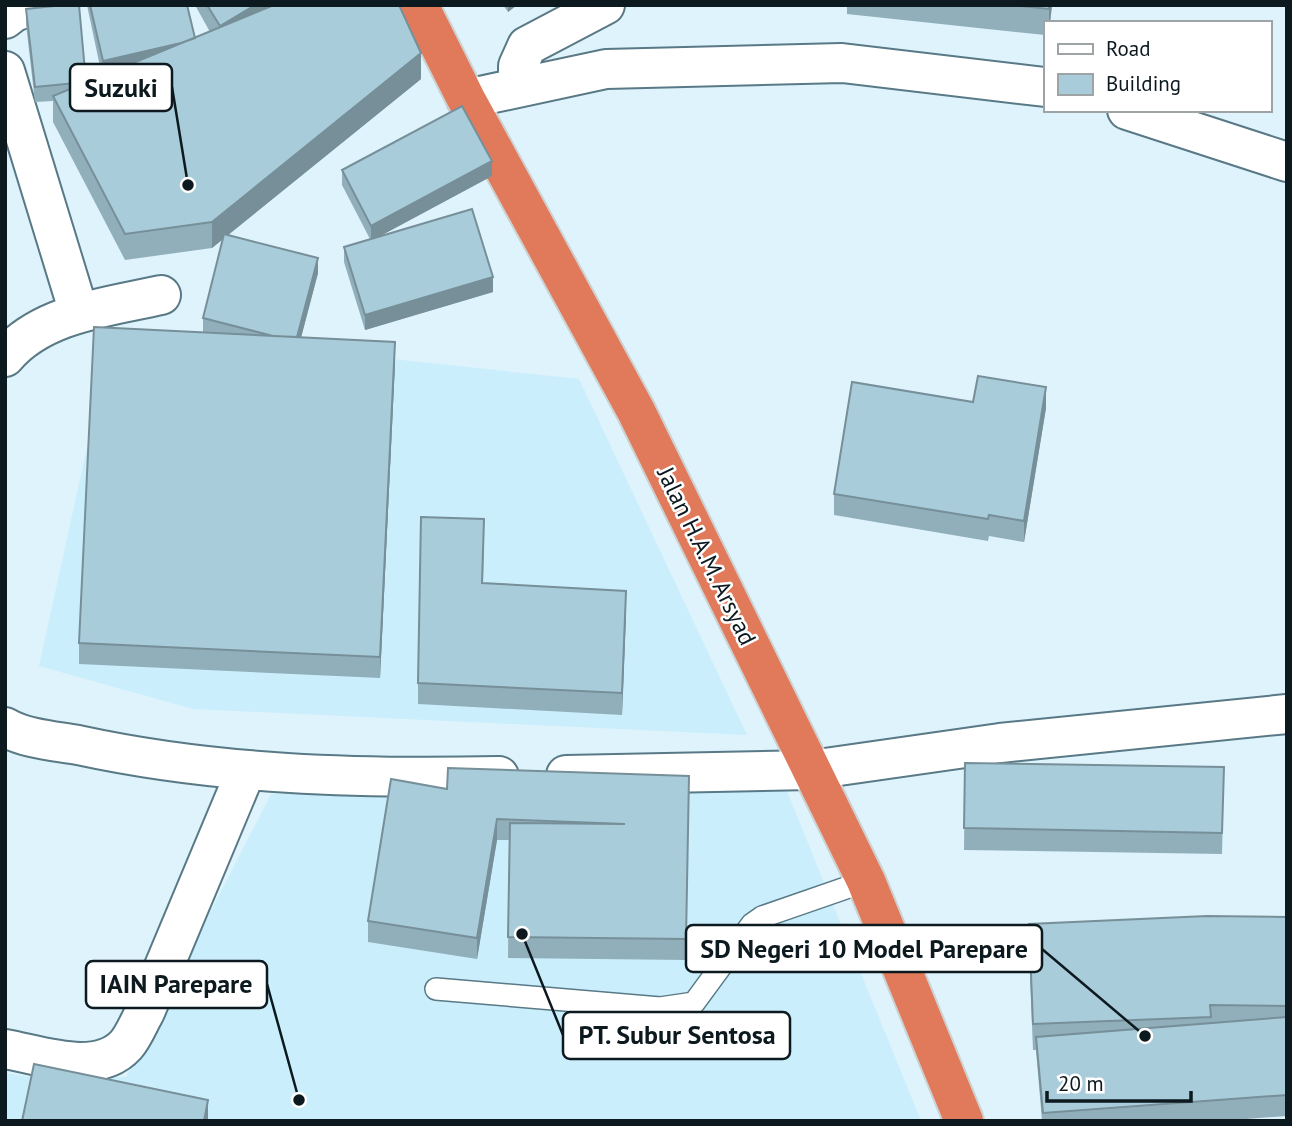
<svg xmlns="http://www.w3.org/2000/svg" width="1292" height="1126" font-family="'PT Sans',sans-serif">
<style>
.built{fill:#caeefc}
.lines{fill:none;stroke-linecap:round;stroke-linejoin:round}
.service-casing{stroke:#587985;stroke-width:24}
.minor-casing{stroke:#587985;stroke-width:42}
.trunk-casing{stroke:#ced1d2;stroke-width:42}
.service{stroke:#fff;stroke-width:21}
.minor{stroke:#fff;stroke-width:38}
.trunk{stroke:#e07a5a;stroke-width:38}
.wall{fill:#91afbb}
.shaded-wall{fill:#768f99}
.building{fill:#a9ccda;stroke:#768f99;stroke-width:2}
.labels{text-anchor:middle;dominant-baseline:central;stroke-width:5;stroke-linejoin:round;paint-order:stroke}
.street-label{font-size:24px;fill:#0c191e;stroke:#fff}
.leader{fill:none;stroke:#0c191e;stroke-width:2.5}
.callout-dot{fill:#0c191e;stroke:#fff;stroke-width:2.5}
.callout{fill:#fff;stroke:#0c191e;stroke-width:2.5}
.callout-label{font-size:26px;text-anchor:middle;font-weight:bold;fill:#0c191e}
</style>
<rect width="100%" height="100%" fill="#def3fc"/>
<path class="built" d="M113,329L579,379L747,735L193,709L39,666Z
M786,789L921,1121H5V1073L48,1080L126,1077L271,794Z"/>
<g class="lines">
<g class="service-casing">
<path id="service" d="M895,951L1058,936
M436,989L660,1008L694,1003L752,924L762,917L866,881"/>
</g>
<g class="minor-casing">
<path id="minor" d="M5,19L14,12L34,5
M5,71L79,313
M518,86V66L527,46L605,5
M466,99L606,69L842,63L1045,87
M1127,110L1287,162
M5,357C42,313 108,307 161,295
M5,727C25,739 55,741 78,745C216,775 357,779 499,776
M566,775L811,770L1000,743L1287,714
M5,1049C40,1055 97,1077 126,1045C134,1036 139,1022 145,1012L245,773"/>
</g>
<g class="trunk-casing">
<path id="trunk" d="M419,5L466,99L636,411L866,881L964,1121"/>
</g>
<use href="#service" class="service"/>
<use href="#minor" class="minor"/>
<use href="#trunk" class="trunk"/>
</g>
<path class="wall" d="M87,5H187L195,38L210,32L195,5H399L421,79L228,235L318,273L301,337L395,363L380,678L79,664V643L203,333V318L223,239L212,248L125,260L53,122V101L35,102L26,24V9L86,83L102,76Z
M503,5H517L508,12Z
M847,5H1052L1050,23H1045V35L847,14Z
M342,170L492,176L380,236L493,292L365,330L344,262V247L370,239L342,185Z
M973,402L1046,408L1024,542L989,536L988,541L834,515V494Z
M484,540L483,583L626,612L622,715L418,704V683Z
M965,763L1224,767L1222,854L964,850Z
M689,776L686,960L508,958L509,840H497L477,959L368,942V921L447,789Z
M1287,917V1116L1220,1121H1042L1036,1050H1033L1029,950V924Z"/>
<path class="shaded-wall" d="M255,5H291L220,48V26Z
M508,5H517L508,12Z
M1049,5H1052L1050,23H1049Z
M195,40L103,76V61Z
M421,53V79L212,248V222Z
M492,161V176L371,241V226Z
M318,258V273L296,357V342Z
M493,277V292L365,330V315Z
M395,342V363L380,678V657Z
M1046,387V408L1024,542V521Z
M626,591V612L622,715V693Z
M497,819V840L477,959V938Z
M208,1100V1121H204Z"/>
<path class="building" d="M64,5H79L86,82L35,87L26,9Z
M90,5H187L195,38L181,43L103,61Z
M207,5H255L220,26Z
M274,5H399L421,53L212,222L125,234L53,96Z
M1010,5H1049V9Z
M462,106L492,161L371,226L342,170Z
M472,209L493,277L365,315L344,247Z
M224,234L318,258L297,337L273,336L203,318Z
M94,327L395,342L380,657L79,643Z
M978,376L1046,387L1024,521L989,515L988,519L834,494L852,382L973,402Z
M421,517L484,519L482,583L626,591L622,693L418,683Z
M965,763L1224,767L1222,833L964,828Z
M448,768L689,776L686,939L508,937L510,823L625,824L497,819L477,938L368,921L391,779L447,789Z
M1207,916L1287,917V1006L1210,1005L1211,1017L1033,1024L1029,924Z
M1287,1017V1095L1043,1113L1036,1037Z
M34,1064L208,1100L204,1121H22Z"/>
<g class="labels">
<g class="street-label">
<text transform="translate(707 556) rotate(64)">Jalan H.A.M. Arsyad</text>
</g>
</g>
<path class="leader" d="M188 185L172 87M1145 1036L1042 949M299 1100L267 984M522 934L563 1035"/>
<g class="callout-dot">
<circle cx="188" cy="185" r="7"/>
<circle cx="1145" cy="1036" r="7"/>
<circle cx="299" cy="1100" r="7"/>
<circle cx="522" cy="934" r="7"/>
</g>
<g class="callout">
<rect x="70" y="64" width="102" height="47" rx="7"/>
<rect x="686" y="925" width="356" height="47" rx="7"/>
<rect x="86" y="961" width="181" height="47" rx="7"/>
<rect x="563" y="1012" width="227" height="47" rx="7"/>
</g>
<g class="callout-label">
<text x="121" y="97">Suzuki</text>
<text x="864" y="958">SD Negeri 10 Model Parepare</text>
<text x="176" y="993">IAIN Parepare</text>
<text x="677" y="1044">PT. Subur Sentosa</text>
</g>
<rect width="1292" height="1126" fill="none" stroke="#0c191e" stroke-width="14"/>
<rect x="1044" y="21" width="228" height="91" fill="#ffffff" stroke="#9ea3a5" stroke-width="2"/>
<rect x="1058" y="44" width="35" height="10" fill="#ffffff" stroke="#9ea3a5" stroke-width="2"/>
<text x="1106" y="56" font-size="21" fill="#0c191e">Road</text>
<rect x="1058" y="74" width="35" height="21" fill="#a9ccda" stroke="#9ea3a5" stroke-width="2"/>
<text x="1106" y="91" font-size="21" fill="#0c191e">Building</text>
<path d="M1047 1091v10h144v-10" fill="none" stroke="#0c191e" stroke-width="3.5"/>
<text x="1058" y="1091" font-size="21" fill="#0c191e" stroke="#ffffff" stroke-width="5" paint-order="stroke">20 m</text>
</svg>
